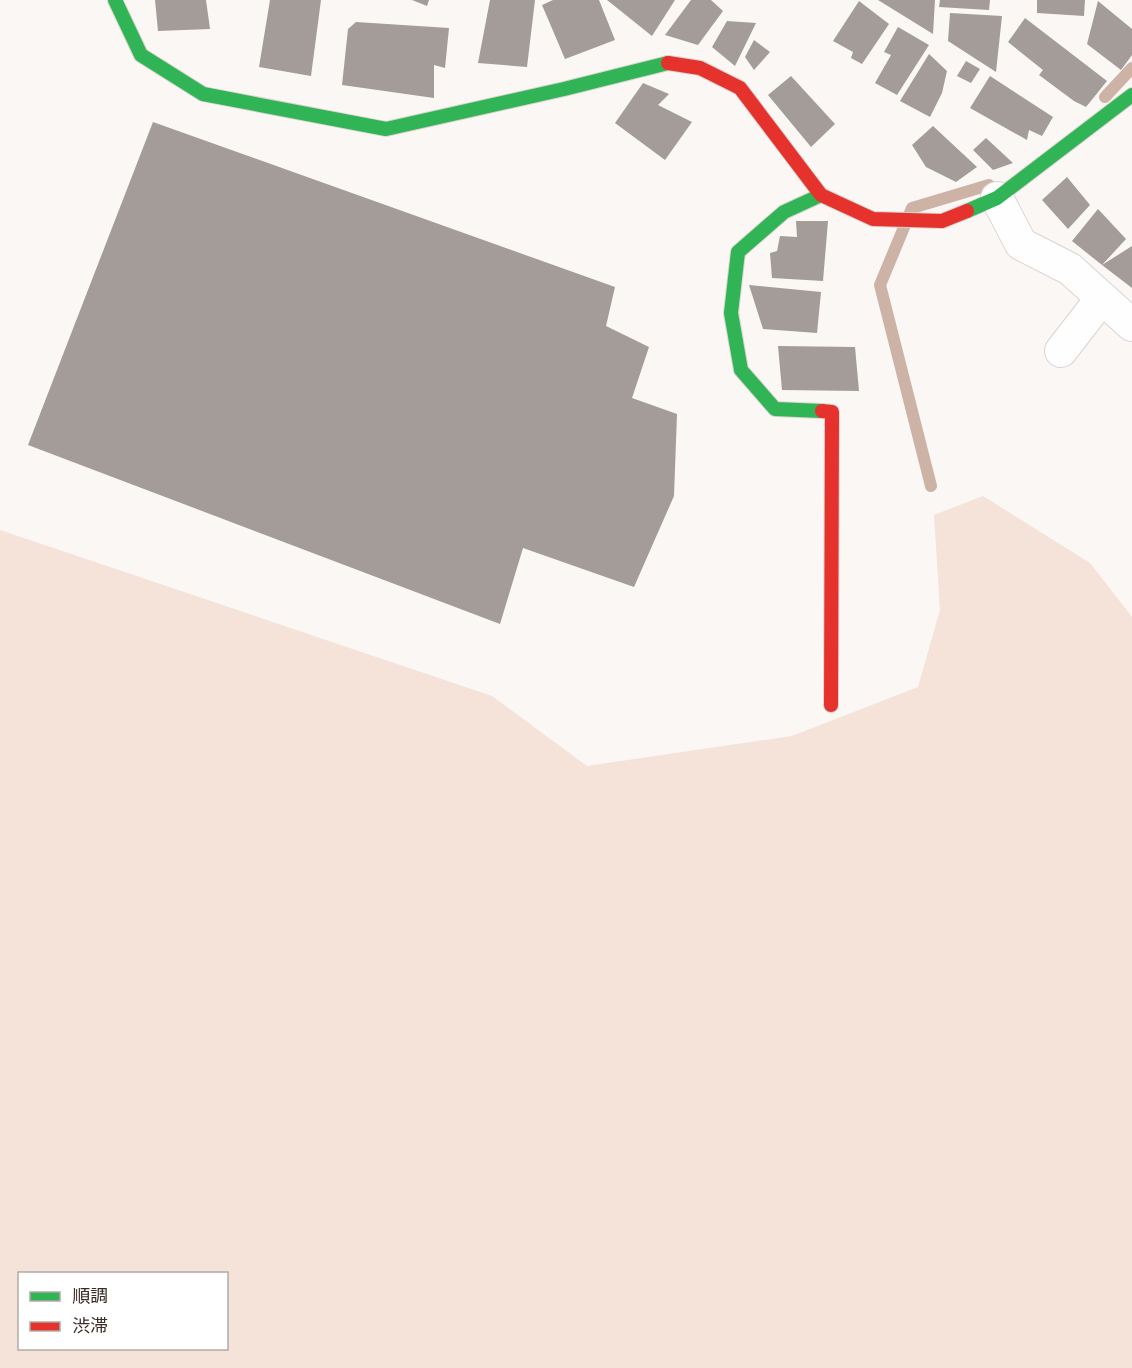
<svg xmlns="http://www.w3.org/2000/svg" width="1132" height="1368" font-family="Mulish,'Noto Sans JP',sans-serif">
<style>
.green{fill:#f5e2d8;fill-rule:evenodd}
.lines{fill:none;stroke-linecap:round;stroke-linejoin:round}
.stream{stroke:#cdb3a5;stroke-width:12}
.building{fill:#a39c99}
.street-casing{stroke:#dbd4d0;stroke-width:34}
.fast-casing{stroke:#dbd4d0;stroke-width:16}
.jam-casing{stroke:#dbd4d0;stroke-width:16}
.street{stroke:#fefefe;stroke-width:32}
.fast{stroke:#30b455;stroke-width:14}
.jam{stroke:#e5322d;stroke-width:14}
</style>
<rect width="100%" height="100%" fill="#faf7f5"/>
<path class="green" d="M983,496L1090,563L1132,617V1368H0V530L492,696L587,766L792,736L918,687L940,610L934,515ZM20,1274H226V1348H20Z"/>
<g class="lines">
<path class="stream" d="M1105,97L1132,68
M931,486L880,285L912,208L989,185"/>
</g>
<path class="building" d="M155,0H206L210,29L158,31Z
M270,0H321L311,76L259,67Z
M412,0H429L427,6Z
M490,0H535L527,67L478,63Z
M553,0H599L615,40L565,59L542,5Z
M607,0H675L652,36Z
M691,0H711L723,11L698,45L665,35Z
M878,0H935L933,34Z
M940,0H990L989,10L939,7Z
M1037,0H1085L1084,16L1037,13Z
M859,1L889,24L862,64L851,58L853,52L833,41Z
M1098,1L1132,29V55L1121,70L1087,44Z
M950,13L1002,16L996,72L948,41Z
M1025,18L1107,81L1086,107L1074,101L1039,75L1043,70L1008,42Z
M727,21L756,23L735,66L712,47Z
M356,22L449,28L445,68L434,65V98L342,85L348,29Z
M898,27L929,45L897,95L875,83L891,55L884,52Z
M754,40L770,52L754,70L745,57Z
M929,54L947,71L942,93L930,117L900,101Z
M966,61L980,69L971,83L957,76Z
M791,76L835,124L811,147L768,95Z
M990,76L1053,117L1042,136L1029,130L1027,140L970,108Z
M643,83L669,94L658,105L692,122L665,160L615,123Z
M153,122L615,287L606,326L649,347L632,398L677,414L674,496L634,587L523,548L500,624L28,445Z
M933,126L977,167L956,182L926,167L912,145Z
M986,138L1013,163L993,170L973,150Z
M1067,177L1090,205L1068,229L1042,200Z
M1098,209L1126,239L1102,265L1132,246V288L1102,265L1072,241Z
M796,221H828L823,281L772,278L770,253L777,251L780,236L797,237Z
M749,285L821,292L817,333L763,329Z
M778,346L855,347L859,391L782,390Z"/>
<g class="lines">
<g class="street-casing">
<path id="street" d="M997,198L1021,244L1070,269L1102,298L1061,351
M1102,298L1132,325"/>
</g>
<g class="fast-casing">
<path id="fast" d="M115,0L141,55L203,94L386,129L564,89L668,63
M821,195L784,212L738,252L731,313L741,370L775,409L822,411
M967,211L997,198L1132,95"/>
</g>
<g class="jam-casing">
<path id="jam" d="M668,63L700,68L740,88L821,195L873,219L942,221L967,211
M822,411L832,412L831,705"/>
</g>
<use href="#street" class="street"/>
<use href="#fast" class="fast"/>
<use href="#jam" class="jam"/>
</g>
<rect x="18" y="1272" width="210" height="78" fill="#ffffff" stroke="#b0aba8" stroke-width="1.5"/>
<rect x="30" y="1292" width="30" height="9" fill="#30b455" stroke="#b0aba8" stroke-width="1.5"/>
<text x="72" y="1302" font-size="18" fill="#392d26">順調</text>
<rect x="30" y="1322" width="30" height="9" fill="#e5322d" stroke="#b0aba8" stroke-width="1.5"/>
<text x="72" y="1332" font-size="18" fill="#392d26">渋滞</text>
</svg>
